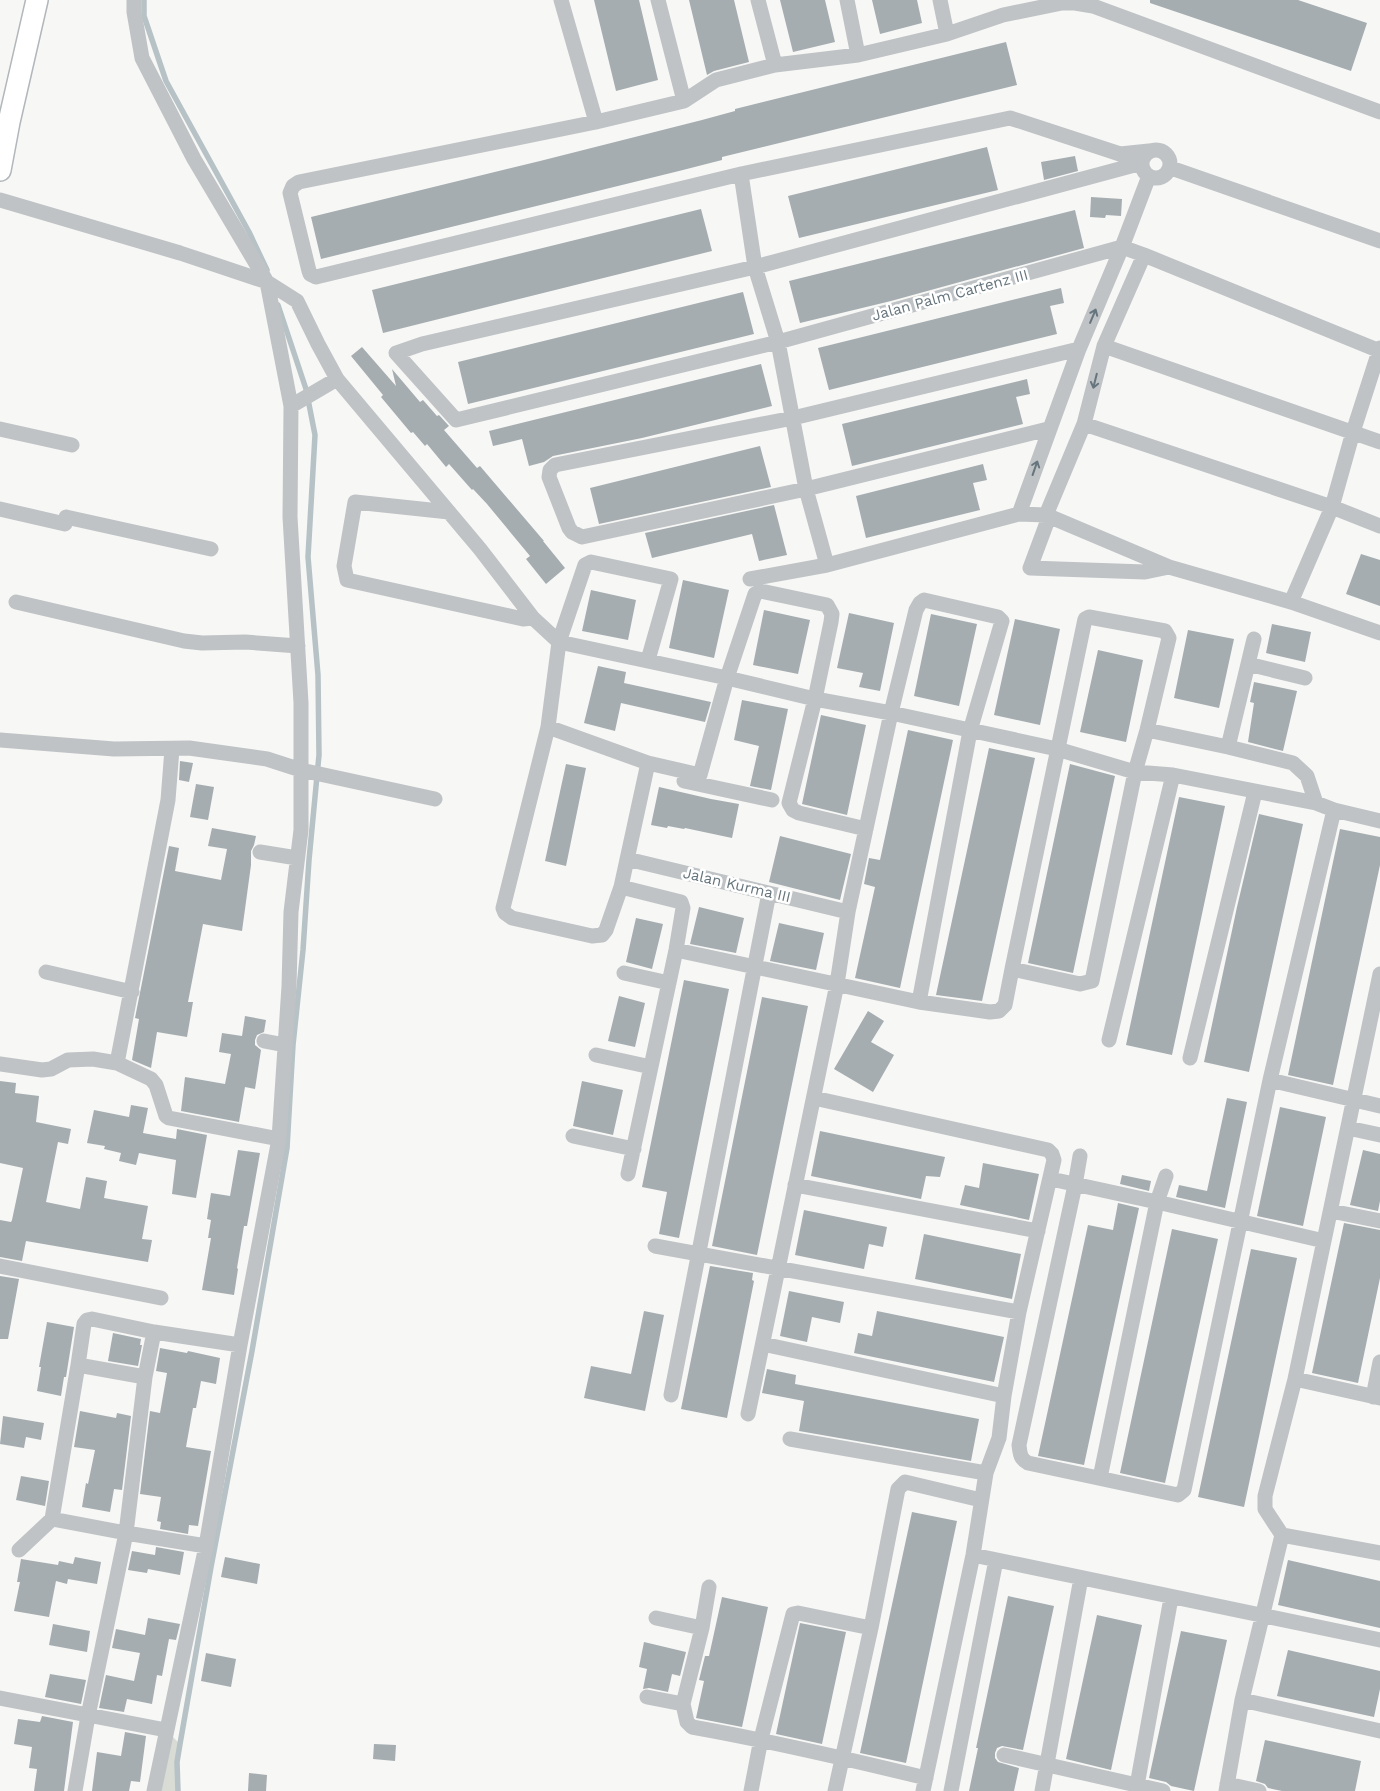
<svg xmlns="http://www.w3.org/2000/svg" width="1380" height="1791" font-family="'Work Sans',sans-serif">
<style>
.green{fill:#d8dcd5}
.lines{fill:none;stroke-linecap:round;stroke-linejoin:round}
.stream{stroke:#b6c2c5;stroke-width:5.5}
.building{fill:#a5adb1}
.secondary-casing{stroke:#b2b7bb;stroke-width:24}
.street{stroke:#bfc3c6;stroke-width:15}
.secondary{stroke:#fff;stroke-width:21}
.oneway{stroke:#66757d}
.labels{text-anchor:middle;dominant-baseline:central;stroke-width:5;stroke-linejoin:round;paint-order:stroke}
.street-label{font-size:15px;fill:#66757d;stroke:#fff}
</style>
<rect width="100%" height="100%" fill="#f7f7f5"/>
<path class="green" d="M166,1730L180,1744L177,1762L178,1791H154Z"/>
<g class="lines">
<path class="stream" d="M144,0V16L166,81L249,232L267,270
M178,1791L177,1762L180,1744L211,1567L252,1351L287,1148L293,1045L303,950L309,860L319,755L318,675L308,557L315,435L306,389L278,305"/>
</g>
<path class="building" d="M594,0H639L658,80L616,91Z
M689,0H734L749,62L714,71L707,75Z
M780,0H825L835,42L793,52Z
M872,0H917L922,23L880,34Z
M1150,0H1298L1367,23L1351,71L1150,3Z
M1006,42L1017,85L722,157V160L679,171L321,259L311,217L540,161L702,120L735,111V109Z
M987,147L998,190L799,238L788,196Z
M1075,156L1078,171L1044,180L1041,162Z
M1091,197L1122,199L1121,216L1106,215L1105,218L1090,217Z
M701,209L712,251L383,333L372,290Z
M1075,210L1084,248L891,301L800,323L789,281Z
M1061,288L1064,303L1050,306L1057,334L829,390L818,348Z
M743,292L754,334L468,404L458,362Z
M362,347L396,386L392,369L420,402L423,400L437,416L439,415L449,426L444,430L477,468L480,466L544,541H543L565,568L546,584L526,559L530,556L487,504L473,489L472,490L449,464L446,467L427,444L425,446L413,432L411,433L381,397L383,395L351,356Z
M761,364L772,406L642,438L553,456L544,462L529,466L522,439L493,446L489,431Z
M1027,379L1030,394L1016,397L1023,424L852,466L842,424Z
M760,446L771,487L599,524L590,488Z
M983,464L987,480L973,483L980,510L866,538L856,496Z
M774,505L787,555L759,561L752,534L652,558L645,533Z
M1361,554L1380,560V606L1346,594Z
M683,580L729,590L714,658L669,648Z
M591,590L636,600L628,640L582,631Z
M764,610L810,620L798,674L753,665Z
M849,613L894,623L880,691L859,687L863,673L837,668Z
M931,614L977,624L959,706L914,696Z
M1015,619L1060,629L1040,725L994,715Z
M1272,624L1311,632L1305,662L1266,653Z
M1188,630L1234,639L1219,708L1174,698Z
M1098,650L1143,660L1126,742L1080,732Z
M598,666L626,672L624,683L711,702L705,722L621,703L615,731L584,723Z
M1254,682L1297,691L1283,751L1248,742L1254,703L1250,702Z
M742,700L788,709L771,790L750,786L759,746L734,740Z
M821,715L866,725L847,815L802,804Z
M908,730L953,740L900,988L855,978L875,887L864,884L869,858L880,860Z
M989,748L1035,758L982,1001L936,995Z
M180,761L193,763L189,782L179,780Z
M566,764L586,768L566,866L545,861Z
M1070,764L1115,776L1073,973L1028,963Z
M196,784L214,787L208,820L190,817Z
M659,787L711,799L739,804L732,838L685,828L684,829L668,826L667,828L651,825Z
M1179,797L1225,806L1172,1055L1126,1045Z
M1259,814L1303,824L1249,1072L1204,1062L1237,907Z
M212,828L256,836L254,845L251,851V865L242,931L203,924L188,1002H193L187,1037L157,1032L151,1068L132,1060L139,1019L135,1018L169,846L179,848L175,871L221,880L227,849L208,846Z
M1340,829L1380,837V865L1333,1085L1288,1075Z
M780,836L851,854L840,900L769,882Z
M699,907L744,918L736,953L690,944Z
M636,918L663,924L652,969L626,962Z
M779,923L824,933L816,970L770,961Z
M684,980L729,989L679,1238L659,1234L667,1192L642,1187Z
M619,996L645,1003L635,1047L608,1041Z
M762,997L808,1006L757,1255L712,1246Z
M868,1011L884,1021L871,1042L894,1055L873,1092L834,1069Z
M245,1016L266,1020L264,1032L257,1035L255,1040V1045L261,1050L255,1089L245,1087L239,1122L181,1111L185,1077L225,1084L231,1054L219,1052L222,1033L242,1036Z
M0,1081L16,1083L15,1093L39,1096L36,1122L71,1129L68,1144L58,1142L46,1202L80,1209L86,1177L107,1181L104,1198L148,1206L142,1239L152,1240L148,1262L26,1241L22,1261L0,1257V1220L11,1222L12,1220L23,1168L0,1163Z
M582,1081L623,1090L613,1135L573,1126Z
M1227,1098L1247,1102L1225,1208L1176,1197L1179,1185L1207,1191Z
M131,1105L148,1108L143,1133L176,1139L177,1129L207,1135L196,1198L172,1194L176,1160L139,1153L136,1165L119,1161L121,1153L104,1149L105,1146L87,1143L94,1110L129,1117Z
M1280,1107L1326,1117L1303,1226L1257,1216Z
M820,1131L945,1157L940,1177L926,1176L921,1199L811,1176Z
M238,1150L260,1153L247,1226H244L237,1268L238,1269L234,1295L202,1290L211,1238H208L211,1220L207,1219L211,1193L230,1196Z
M1363,1150L1380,1154V1201L1378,1211L1350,1205Z
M983,1163L1039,1174L1029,1220L960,1205L965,1185L979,1188Z
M1122,1175L1151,1181L1149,1191L1120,1184Z
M1118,1203L1139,1208L1084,1465L1038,1456L1088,1225L1113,1230Z
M804,1210L887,1227L883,1247L869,1244L864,1269L795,1255Z
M1344,1223L1380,1230V1278L1358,1383L1312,1373Z
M1172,1229L1218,1239L1165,1483L1120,1473Z
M924,1234L1021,1254L1012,1299L915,1279Z
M1251,1249L1297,1258L1244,1507L1198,1497Z
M710,1266L753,1273L752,1280L754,1281L727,1418L681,1409Z
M0,1276L19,1279L8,1339H0Z
M789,1291L844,1302L840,1323L812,1317L807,1342L780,1336Z
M644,1311L664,1315L645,1411L584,1398L591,1366L631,1374Z
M877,1311L1004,1337L994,1382L854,1353L858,1333L872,1336Z
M47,1322L74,1327L66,1377H64L61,1396L37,1391L41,1367H39Z
M113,1333L141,1339L140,1345H142L138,1366L108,1361Z
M160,1348L187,1353L188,1351L220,1358L216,1384L201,1381L196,1408H193L186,1447L211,1451L198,1526L189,1525L188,1534L160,1529L161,1522L157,1521L161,1497L140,1494L150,1411L160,1413L167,1373L156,1371Z
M767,1369L796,1375L795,1384L979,1419L971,1461L799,1431L804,1401L762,1393Z
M80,1411L116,1418L117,1413L131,1416L122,1490L114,1489L110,1512L82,1507L86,1483L88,1484L95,1450L74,1447Z
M3,1416L44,1423L41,1440L26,1437L24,1448L0,1444Z
M21,1476L49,1481L45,1506L16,1500Z
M912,1512L957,1521L906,1763L860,1753Z
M156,1547L184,1552L180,1575L148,1569L147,1573L128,1570L132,1551L155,1555Z
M75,1557L101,1562L97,1584L68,1579L67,1584L56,1581L49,1617L14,1611L20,1582H17L21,1559L58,1565L59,1561L73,1564Z
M225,1557L260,1564L257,1584L221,1577Z
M1288,1560L1380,1581V1628L1278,1605Z
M1008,1596L1054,1606L1023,1750L1002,1746L997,1748L995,1753V1758L998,1762L1019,1768L1014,1791H969L978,1748H976Z
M722,1597L768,1607L742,1727L696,1718L704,1681L699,1680L705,1656H709Z
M1097,1615L1142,1625L1111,1770L1066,1759Z
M148,1618L180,1624L176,1640L169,1639L162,1676L157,1675L152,1704L127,1699L124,1712L99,1708L106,1675L134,1681L140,1653L112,1648L116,1629L145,1635Z
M800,1623L846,1632L822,1744L776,1734Z
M53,1624L90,1631L87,1652L49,1645Z
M1181,1631L1227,1640L1194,1791L1171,1786L1166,1782L1149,1778Z
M644,1642L686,1652L680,1676L672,1674L668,1692L649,1688L643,1689L647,1669L639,1667Z
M1288,1650L1380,1671V1689L1374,1717L1277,1696Z
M206,1653L236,1659L231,1687L201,1681Z
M50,1674L86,1680L81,1704L45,1697Z
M42,1716L73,1722L64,1791H34L37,1769L29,1768L32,1747L14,1744L18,1719L40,1722Z
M125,1732L146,1736L140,1782L131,1781L129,1791H92L97,1752L121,1756Z
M1265,1740L1361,1761L1355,1791H1282L1268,1788L1265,1784L1256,1781Z
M374,1744L396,1745L395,1761L373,1759Z
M249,1773L267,1775L266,1791H248Z"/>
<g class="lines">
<g class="secondary-casing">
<path id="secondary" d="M0,170L9,122L37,0"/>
</g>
<path class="street" d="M134,0V12L142,58L194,159L267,282L291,406L290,517L301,703V830L291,912L289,986L279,1139L240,1345L206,1546L154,1791
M561,0L596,122
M658,0L684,101
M758,0L775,65
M847,0L858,55
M940,0L947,34
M1142 164a14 14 0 1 1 28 0a14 14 0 1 1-28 0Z
M1149,151L1120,154L1010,118L741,174L316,277L310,274L309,271L290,193L293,186L299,182L596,122L684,101L716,80L775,65L858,55L947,34L1003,15L1062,3H1075L1093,6L1380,112
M1171,168L1380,241
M741,174L755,267L778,342L806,489L827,565
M0,200L180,253L267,282L297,301L318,344L337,379L480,549L533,618L559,642L727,678L815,699L891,713L1057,749L1135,772L1173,775L1316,803L1334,810L1380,821
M1122,247L778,342L456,420L396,353L422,344L755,267L1142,163
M1122,247L1144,255L1380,351
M1104,346L1380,442
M291,406L337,379
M1084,424L1332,507L1380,526
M0,429L72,445
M1048,429L806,489L582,537L572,532L569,528L549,477L550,470L555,465L793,418L1079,349
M0,509L65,524L66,517L211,549
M449,512L355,502L344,566L347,580L523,619L533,618
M1019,514L1079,349L1122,247L1149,176
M1046,515L1084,424L1104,346L1144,255
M1049,517L1030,568L1145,572L1169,567
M750,579L827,565L1019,514L1046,515L1169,567L1291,602L1380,633
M16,602L184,641L202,643L245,642L298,646
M1291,602L1332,507L1353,432L1380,348
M1248,664L1305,678
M548,727L648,763L700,775L727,678L755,594L761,591L827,605L832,614L831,622L815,699L789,803L793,810L799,813L866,829
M1147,730L1228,747L1293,763L1307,776L1316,803
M0,740L114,749L189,748L267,759L301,770L435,799
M1228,747L1254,639
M648,763L621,887L606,930L602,935L592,936L512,918L505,913L503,908L548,727L559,642L585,565L591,562L671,579L648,660
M684,781L772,800
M260,852L297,858
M627,859L848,912
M621,887L681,902L683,908L676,950L628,1174
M676,950L919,1002L990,1012L999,1011L1005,1005L1012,969L1085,619L1089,617L1165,631L1169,638L1147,730L1135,772L1092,981L1080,984L1012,969
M46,972L132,992
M624,973L669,983
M1109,1040L1173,775
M264,1041L285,1045
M596,1055L651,1067
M1190,1058L1255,792
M117,1063L168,800L172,749
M0,1064L42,1070L51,1069L68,1060L93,1059L117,1063L151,1079L156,1085L166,1116L169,1118L279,1139
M1270,1080L1380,1106
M814,1098L1048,1150L1052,1154L1054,1160L1019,1312L1004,1396L999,1438L986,1473L973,1555L923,1791
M1348,1128L1380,1135
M573,1136L634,1149
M1080,1156L1075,1185L1019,1445C1020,1453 1020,1459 1028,1463L1178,1495L1184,1490L1270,1080L1334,810
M1051,1179L1157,1202L1324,1241
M795,1185L1038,1231
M1331,1211L1380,1221
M655,1246L1019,1312
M0,1266L161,1298
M763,1344L1004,1396
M78,1365L84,1324L87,1320L92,1319L154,1332L240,1345
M1295,1379L1380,1398
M671,1395L769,893
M1373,1397L1380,1362
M748,1414L837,984L848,912L891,713L916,610L920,603L924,600L998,617L1002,621L970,731L919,1002
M790,1439L986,1473
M1100,1478L1157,1202L1166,1176
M52,1519L78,1365L145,1377
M1282,1535L1265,1509V1496L1295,1379L1380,974
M19,1550L52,1519L126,1533L206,1546
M973,1555L1380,1640
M709,1587L702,1628L683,1704L687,1722L692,1727C771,1741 848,1759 926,1778
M656,1618L702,1628
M647,1697L683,1704
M0,1698L166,1730
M1242,1700L1380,1731
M1004,1755L1163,1791
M1227,1784L1259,1791
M75,1791L88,1716L126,1533L145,1377L154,1332
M751,1791L761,1739L793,1614L798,1613L871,1628
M835,1791L871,1628L898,1489L905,1482L981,1500
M951,1791L996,1560
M1042,1791L1081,1578
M1136,1791L1171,1598
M1226,1791L1242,1700L1282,1535L1380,1553"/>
<use href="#secondary" class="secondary"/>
</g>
<defs><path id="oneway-shaft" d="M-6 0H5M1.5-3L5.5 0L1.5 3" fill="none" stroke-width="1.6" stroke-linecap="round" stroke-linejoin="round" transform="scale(1.25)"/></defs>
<g class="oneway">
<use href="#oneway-shaft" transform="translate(1093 316) rotate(-67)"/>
<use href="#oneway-shaft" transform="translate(1095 381) rotate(104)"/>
<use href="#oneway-shaft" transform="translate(1035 468) rotate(-71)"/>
</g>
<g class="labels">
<g class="street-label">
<text transform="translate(950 295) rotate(-15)">Jalan Palm Cartenz III</text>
<text transform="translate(737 885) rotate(13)">Jalan Kurma III</text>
</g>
</g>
</svg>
